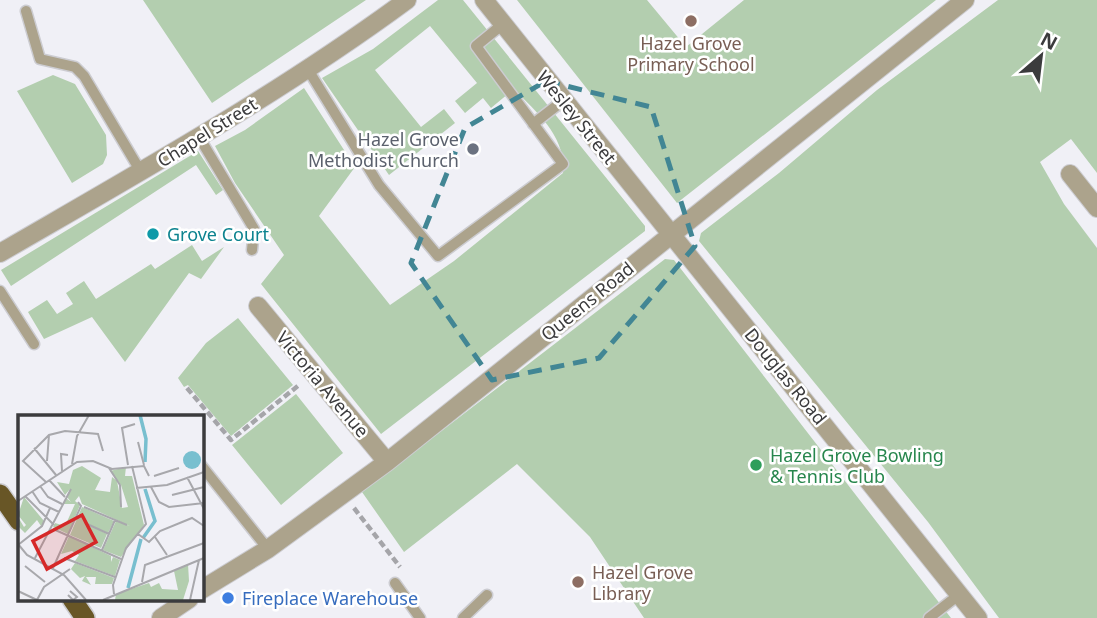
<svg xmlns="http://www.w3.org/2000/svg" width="1097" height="618" font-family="'Noto Sans',sans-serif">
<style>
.green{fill:#b3ceaf}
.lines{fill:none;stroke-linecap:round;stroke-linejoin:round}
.service-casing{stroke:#ccccd1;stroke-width:13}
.minor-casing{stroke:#ccccd1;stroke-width:20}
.trunk-casing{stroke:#ccccd1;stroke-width:22}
.path{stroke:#a5a5a9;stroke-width:4.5;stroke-dasharray:7 3.5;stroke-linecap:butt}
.service{stroke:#aca38c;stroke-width:10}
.minor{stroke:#aca38c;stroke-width:18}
.trunk{stroke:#685626;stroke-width:19}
.marked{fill:none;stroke:#428694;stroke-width:5;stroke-dasharray:14 9;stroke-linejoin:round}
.education-dot{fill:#8d6e63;stroke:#fff;stroke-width:2.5}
.worship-dot{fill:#6b7280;stroke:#fff;stroke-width:2.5}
.culture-dot{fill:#0f9aa8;stroke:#fff;stroke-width:2.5}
.leisure-dot{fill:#2e9e5b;stroke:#fff;stroke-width:2.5}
.shop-dot{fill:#3f7fe0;stroke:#fff;stroke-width:2.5}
.labels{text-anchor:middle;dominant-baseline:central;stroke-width:5;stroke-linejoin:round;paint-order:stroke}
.education-label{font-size:18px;fill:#785e54;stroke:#fff}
.street-label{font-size:18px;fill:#3b3b3d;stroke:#fff}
.worship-label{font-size:18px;fill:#5b616d;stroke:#fff;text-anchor:end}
.culture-label{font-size:18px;fill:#0d838f;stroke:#fff;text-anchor:start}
.leisure-label{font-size:18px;fill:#27864d;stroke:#fff;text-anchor:start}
.shop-label{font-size:18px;fill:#366cbe;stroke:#fff;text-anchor:start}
.inset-river{fill:none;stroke:#78bfcf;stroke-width:3.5}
.inset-road{fill:none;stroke:#a8a8ac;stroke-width:2}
.view{fill:#d62828;fill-opacity:0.15;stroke:#d62828;stroke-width:3.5}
.inset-edge{fill:none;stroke:#3b3b3d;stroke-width:3.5}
</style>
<rect width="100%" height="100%" fill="#f0f0f6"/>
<path class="green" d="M143,0H366L212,103Z
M438,0H463L645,226V231L381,434L261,284L284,255L235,183L215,146L245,130L304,88L355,167L319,216L390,305L454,261L563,173C566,136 538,114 514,89L491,108L483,98L465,113L455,101L477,83L430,26L375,70L421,127L444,109L455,123L389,175L322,78L373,49Z
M517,0H647L686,47L744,0H936L677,203Z
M998,0H1097V173L1071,139L1040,162L1064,204L1097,248V618H999L928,522L699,241L701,233L779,173L877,90Z
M53,75L75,84L106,135L107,155L103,164L72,183L17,91Z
M198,151L223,190L216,195L196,165L11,286L1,270Z
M192,245L202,261L224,247L201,279L189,273L125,362L92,317L44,339L28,312L47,300L57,314L73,304L66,293L84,281L96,299L151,264L155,269Z
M665,259L674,260L951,618H644L590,537L517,464L404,552L362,492Z
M238,318L293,385L231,436L188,385L184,387L178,378L206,343Z
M296,394L343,453L281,505L232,445Z"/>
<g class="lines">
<g class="service-casing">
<path id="service" d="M26,11L40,59L75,67L84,76L141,172
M307,68L379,185L438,256L563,164L476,46L503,24
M533,124L564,100
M199,137L254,229L252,250
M0,291L34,344
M201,465L268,549
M395,583L420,618
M463,618L487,595
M929,618L960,594"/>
</g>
<g class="minor-casing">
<path id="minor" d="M484,0L978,618
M1070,174L1097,208
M0,253C138,173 278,95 407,0
M258,306L387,462
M201,590L268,549L387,462L965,0
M161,618L189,599"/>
</g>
<g class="trunk-casing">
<path id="trunk" d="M0,494L19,521
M72,599L85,618"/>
</g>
<path class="path" d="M187,388L231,440L299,385
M354,508L400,567"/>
<use href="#service" class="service"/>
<use href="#minor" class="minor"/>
<use href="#trunk" class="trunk"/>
</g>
<path class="marked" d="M546,81L651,107L695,246L599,358L492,380L411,263L465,128Z"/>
<g class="education-dot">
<circle cx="691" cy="21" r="7"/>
<circle cx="578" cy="582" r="7"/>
</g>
<circle class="worship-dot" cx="473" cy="149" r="7"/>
<circle class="culture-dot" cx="153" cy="234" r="7"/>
<circle class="leisure-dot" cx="756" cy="465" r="7"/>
<circle class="shop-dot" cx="228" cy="598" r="7"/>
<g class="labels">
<g class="education-label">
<text x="691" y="43">Hazel Grove<tspan x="691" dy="21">Primary School</tspan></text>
<text x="592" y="572" text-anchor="start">Hazel Grove<tspan x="592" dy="21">Library</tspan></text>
</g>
<g class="street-label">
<text transform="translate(577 117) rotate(51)">Wesley Street</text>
<text transform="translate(207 132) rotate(-32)">Chapel Street</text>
<text transform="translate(587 301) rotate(-39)">Queens Road</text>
<text transform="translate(786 376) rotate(51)">Douglas Road</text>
<text transform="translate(323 384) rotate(50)">Victoria Avenue</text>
</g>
<g class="worship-label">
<text x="459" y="139">Hazel Grove<tspan x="459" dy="21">Methodist Church</tspan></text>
</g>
<g class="culture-label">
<text x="167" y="234">Grove Court</text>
</g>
<g class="leisure-label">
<text x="770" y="455">Hazel Grove Bowling<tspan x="770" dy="21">&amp; Tennis Club</tspan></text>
</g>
<g class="shop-label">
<text x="242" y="598">Fireplace Warehouse</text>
</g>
</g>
<g transform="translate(18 415)">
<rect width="186" height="186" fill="#f0f0f6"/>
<path d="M64,51L83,63L77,75L92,77L94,62L99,66L104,93L110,92L103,70L92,56L108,52L107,61H114L126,110L103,142L85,135L98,106L112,111L64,89L61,81L57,86L62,90L50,119L35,112L37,108L47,111L57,89H45L48,83L53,87L49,82L52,74L47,80L39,67L51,69L55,55ZM6,82L26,106L23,111L19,105L7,118L0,111V102L6,112L8,110L0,100ZM64,92L96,106L90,118L66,107L89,119L83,133L52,120ZM51,121L93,141V147L95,142L102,145L97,161L57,146L61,140L54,136L43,139ZM57,148L96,163L94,169H77L78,162H68L73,170L64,166L67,161L62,163L53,154ZM170,149L171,166L165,185H97L98,179L131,168L133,172L141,168L144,174L160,175L156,156Z" fill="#b3ceaf"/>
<path d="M165 45a9 9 0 1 1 18 0a9 9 0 1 1-18 0Z" fill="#78bfcf"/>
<path class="inset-river" d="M122,0L128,24L127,47M125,123L137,106L127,74M110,173L123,124"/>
<path class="inset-road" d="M120,27L126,50M16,33L38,60M29,46L31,20M54,49L59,21L71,0M110,50L104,13L117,9M91,53L102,70L103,92M44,56L43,39L50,40M136,61L161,53M169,62L186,94M31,65L47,82M28,67L5,46L31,20L47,16L80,19L85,36M22,71L30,82L44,89M133,72L141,87L151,92L186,88M118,73L149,70L186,57M14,76L22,88L41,97M154,80L186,72M7,81L36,110M0,86L59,47L75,46L94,54L126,51L131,61M66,92L109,110M67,108L91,119M35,114L103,144M120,119L131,127L142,116L174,103L186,111M137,122L149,140M0,129L9,140L46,160L68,185M0,130L24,111L32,93M84,135L97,105M17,143L53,74M46,143L97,162M7,151L27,167M35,153L63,91L60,87M124,167L127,150L186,128M0,176L19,185M96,179L95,170L108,133L128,109L114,51M50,180L55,185L59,182L52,176M19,185L26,172L52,154M85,185L186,143M172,185L181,145"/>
<path class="view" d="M64,100L78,127L29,154L15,126Z"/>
<rect width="186" height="186" class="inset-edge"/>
</g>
<g transform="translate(1041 56) rotate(28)" stroke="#ffffff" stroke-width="5" paint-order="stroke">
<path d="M0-5L12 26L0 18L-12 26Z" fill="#3b3b3d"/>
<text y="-10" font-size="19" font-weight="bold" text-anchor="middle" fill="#3b3b3d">N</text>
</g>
</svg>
